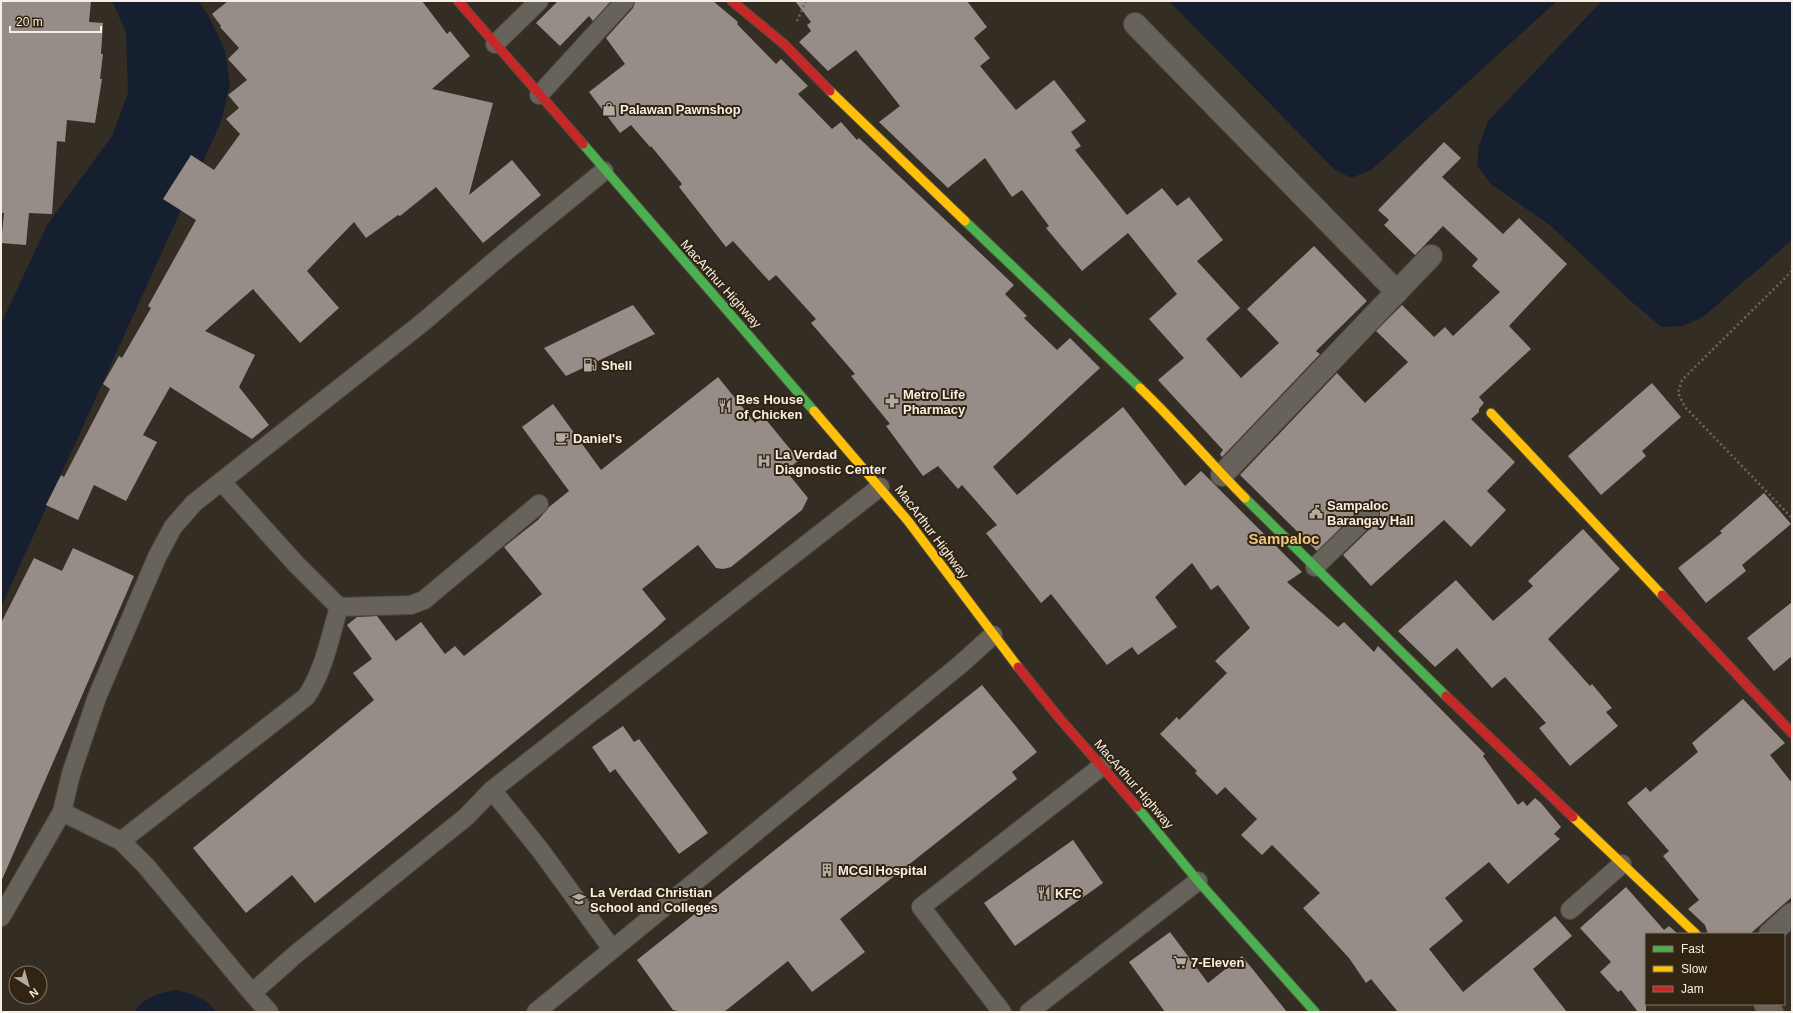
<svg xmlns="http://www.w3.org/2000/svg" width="1793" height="1013" font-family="Helvetica,sans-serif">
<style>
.water{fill:#161f30}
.building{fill:#968d89}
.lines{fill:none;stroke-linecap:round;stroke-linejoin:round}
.lane-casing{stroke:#4f4940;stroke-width:20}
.street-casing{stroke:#4f4940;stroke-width:24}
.fast-casing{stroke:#4f4940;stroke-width:11}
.slow-casing{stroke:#4f4940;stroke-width:11}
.jam-casing{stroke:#4f4940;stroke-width:11}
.path{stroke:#6c675f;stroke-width:2.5;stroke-dasharray:2 3;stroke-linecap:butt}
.lane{stroke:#68635a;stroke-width:18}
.street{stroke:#68635a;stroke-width:22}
.fast{stroke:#4caf50;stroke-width:9}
.slow{stroke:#ffc107;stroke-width:9}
.jam{stroke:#c62828;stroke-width:9}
.labels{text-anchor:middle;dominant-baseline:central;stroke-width:4;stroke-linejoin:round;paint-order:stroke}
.poi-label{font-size:13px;font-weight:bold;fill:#f7efe4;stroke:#312412;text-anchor:start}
.street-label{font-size:13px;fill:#f7efe4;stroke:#312412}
.quarter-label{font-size:15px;font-weight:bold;fill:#efc67f;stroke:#312412}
</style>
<rect width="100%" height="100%" fill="#342d23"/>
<path class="water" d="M112,1H198L208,15L225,50L230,84L221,122L1,607V324L47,225L112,136L128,93L126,32Z
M1169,1H1557L1371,170L1351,178L1334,169Z
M1602,1H1792V240L1703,317L1683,326L1662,327L1633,303L1551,226L1491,184L1477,166L1479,145L1488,121Z
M175,990C191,993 207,998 216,1012H134C143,998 159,993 175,990Z"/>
<path class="building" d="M1,1H91L89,22L103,23L101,54H103L100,79H102L95,123L67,120L65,142L57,141L52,214L29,213L26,245L1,243L4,213H1Z
M228,1H422L447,34L450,31L470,56L432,89L493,103L469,195L512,160L541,195L483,243L436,187L400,216L398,215L366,238L354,222L307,271L339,308L300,343L253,289L205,331L255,355L239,387L269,425L252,439L170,387L143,435L157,442L126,501L94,485L78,520L46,505L61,475L64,477L110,389L103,384L119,356L122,358L151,308L148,306L196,220L163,199L191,155L214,170L240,134L226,119L239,108L228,95L247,80L228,59L239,48L220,27L221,26L212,14Z
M558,1H611L593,21L589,16L560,46L536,23Z
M635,1H713L738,22L737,24L776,64L781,59L808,86L798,94L832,129L841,122L857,140L859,138L1014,285L1005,294L1027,316L1024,318L1057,350L1070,338L1100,368L993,467L1017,495L1123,407L1185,486L1201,471L1302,572L1287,582L1338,627L1344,622L1374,652L1378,646L1416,684L1485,754L1483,756L1518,805L1523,801L1527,806L1535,798L1541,803L1561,827L1554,834L1560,839L1508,884L1489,862L1445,898L1463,921L1429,949L1463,992L1555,916L1572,936L1533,969L1567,1012H1398L1371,979L1366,983L1349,958L1303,908L1320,893L1272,845L1262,855L1241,835L1257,819L1225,787L1217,795L1195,773L1197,771L1160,734L1177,717L1179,720L1227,673L1215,661L1250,628L1218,585L1211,590L1192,563L1155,597L1177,627L1138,655L1132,647L1107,665L1051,594L1041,603L986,533L997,525L962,485L958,489L938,466L923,476L886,426L890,424L851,376L855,374L811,323L816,319L776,275L769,281L733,241L726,247L679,187L682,184L651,146L650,147L631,125L620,133L589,92L625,64L606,38L633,8Z
M795,1H967L987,27L974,38L990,58L980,66L1016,110L1054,80L1086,121L1071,132L1081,146L1075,150L1127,215L1162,188L1177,206L1189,197L1223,240L1197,261L1240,308L1206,339L1241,378L1279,343L1247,309L1314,246L1367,301L1316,351L1320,354L1222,457L1220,454L1223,450L1158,380L1184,358L1149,319L1177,294L1128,233L1082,271L1046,228L1049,226L1022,190L1012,197L985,158L948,188L879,122L900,106L856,50L828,71L799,42L811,31L807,25L811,22Z
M1444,142L1461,158L1442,177L1503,234L1519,218L1567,264L1509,326L1531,349L1479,397L1484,403L1479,409V412L1471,419L1515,462L1487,491L1506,510L1471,547L1444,520L1371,586L1343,555L1378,521L1380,512L1377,506L1368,504L1363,506L1317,551L1240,475L1337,373L1365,403L1408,362L1376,331L1402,305L1434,337L1445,327L1453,336L1500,292L1472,266L1478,259L1443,226L1415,255L1384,225L1389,220L1378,210Z
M633,305L655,334L566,376L544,348Z
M718,377L755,423L763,416L799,460L786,471L808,498L802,510L731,567L723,569L716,568L698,545L642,589L666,619L656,628L315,903L292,875L246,913L193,848L374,700L353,673L372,659L347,625L357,617L377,616L396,641L421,622L445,654L455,646L464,656L542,594L504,547L538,520L549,507L569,491L522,427L553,404L601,470Z
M1652,383L1681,417L1642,451L1646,456L1601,495L1568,456Z
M1764,493L1791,524L1742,565L1746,571L1706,603L1678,568L1722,533L1720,531Z
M1583,529L1620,569L1548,639L1590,686L1592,684L1612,708L1606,712L1618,726L1570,766L1539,728L1546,723L1505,677L1492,688L1457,648L1435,667L1398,631L1456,580L1493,621L1533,586L1528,581Z
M73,548L134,576L1,882V623L34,558L62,571Z
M1792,602V656L1774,671L1747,638Z
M982,685L1037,752L1012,772L1017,779L840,919L865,952L812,992L788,961L724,1012H682L673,1010L637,960Z
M1743,699L1785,743L1770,755L1792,783V897L1750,934H1708L1705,925L1688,909L1699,900L1663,856L1669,851L1627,803L1646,787L1650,792L1698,752L1692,743Z
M623,726L634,742L639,739L708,833L679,854L615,769L610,773L592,747Z
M1073,840L1103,883L1015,946L984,903Z
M1626,887L1664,930L1669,926L1678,934H1646V1012H1638L1621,990L1618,992L1600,972L1611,962L1580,928Z
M1170,932L1208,983L1242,956L1287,1012H1165L1129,962Z"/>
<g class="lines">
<g class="lane-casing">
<path id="lane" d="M495,44L539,1
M539,95L625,1
M222,482L296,564L339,607
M1315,567L1370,514
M492,790L880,487
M62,812L121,841
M1570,910L1622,864
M1,917L62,812L71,774L97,697L157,557L173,527L194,503L422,323L504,253L604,171
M252,993L146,866L121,841L306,697C324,671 330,637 339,607L411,605L424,600L539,504
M269,1012L252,993L296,954L466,817L492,790L541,851L612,949
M536,1012L961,664L993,635
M1002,1012L921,907L1102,766
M1029,1012L1198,881"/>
</g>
<g class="street-casing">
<path id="street" d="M1135,24L1397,292
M1222,475L1431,256
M1770,934L1792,914
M1765,1004L1772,1012"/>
</g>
<g class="fast-casing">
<path id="fast" d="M583,144L814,411
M965,221L1140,388
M1245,498L1446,696
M1137,807L1198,881L1315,1012"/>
</g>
<g class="slow-casing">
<path id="slow" d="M830,91L965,221
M1140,388C1177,423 1209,462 1245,498
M814,411L908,521L1018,667
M1491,413L1662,595
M1573,817L1696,934"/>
</g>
<g class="jam-casing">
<path id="jam" d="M458,1L583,144
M732,1L785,45L830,91
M1662,595L1792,733
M1018,667L1060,719L1137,807
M1446,696L1573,817"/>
</g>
<path class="path" d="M797,21L806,1
M1792,271L1682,380L1678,393L1685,407L1792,518"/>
<use href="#lane" class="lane"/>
<use href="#street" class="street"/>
<use href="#fast" class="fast"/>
<use href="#slow" class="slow"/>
<use href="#jam" class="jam"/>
</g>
<defs>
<g id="shop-bare" transform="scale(1.08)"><path d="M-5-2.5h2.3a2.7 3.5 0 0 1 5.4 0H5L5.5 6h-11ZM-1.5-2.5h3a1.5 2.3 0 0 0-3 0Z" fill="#b3aba0" stroke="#312412" stroke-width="2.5" paint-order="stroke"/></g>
<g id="fuel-bare" transform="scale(1.08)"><path d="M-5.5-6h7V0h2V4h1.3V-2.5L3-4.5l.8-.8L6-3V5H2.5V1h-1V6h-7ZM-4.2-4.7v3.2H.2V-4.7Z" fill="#b3aba0" stroke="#312412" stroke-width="2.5" paint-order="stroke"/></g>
<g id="pharmacy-bare" transform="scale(1.08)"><path d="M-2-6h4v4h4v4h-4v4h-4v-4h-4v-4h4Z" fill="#b3aba0" stroke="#312412" stroke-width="2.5" paint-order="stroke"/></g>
<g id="restaurant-bare" transform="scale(1.08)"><path d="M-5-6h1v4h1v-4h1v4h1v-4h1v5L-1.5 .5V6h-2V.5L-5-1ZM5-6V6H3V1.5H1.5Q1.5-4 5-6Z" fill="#b3aba0" stroke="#312412" stroke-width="2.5" paint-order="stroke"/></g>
<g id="cafe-bare" transform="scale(1.08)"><path d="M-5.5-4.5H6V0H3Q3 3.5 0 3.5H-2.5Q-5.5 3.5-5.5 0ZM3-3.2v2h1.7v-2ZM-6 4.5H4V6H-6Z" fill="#b3aba0" stroke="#312412" stroke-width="2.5" paint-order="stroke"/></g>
<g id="hospital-bare" transform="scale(1.08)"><path d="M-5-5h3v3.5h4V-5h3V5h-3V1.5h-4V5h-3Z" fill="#b3aba0" stroke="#312412" stroke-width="2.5" paint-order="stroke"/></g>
<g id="civic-bare" transform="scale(1.08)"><path d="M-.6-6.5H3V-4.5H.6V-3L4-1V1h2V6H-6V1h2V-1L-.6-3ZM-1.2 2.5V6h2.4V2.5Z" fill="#b3aba0" stroke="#312412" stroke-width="2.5" paint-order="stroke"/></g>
<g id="building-bare" transform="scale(1.08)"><path d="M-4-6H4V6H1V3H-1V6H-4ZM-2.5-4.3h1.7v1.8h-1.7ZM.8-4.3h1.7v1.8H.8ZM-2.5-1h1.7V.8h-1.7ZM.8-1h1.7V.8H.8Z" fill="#b3aba0" stroke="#312412" stroke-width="2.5" paint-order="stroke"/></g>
<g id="university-bare" transform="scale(1.08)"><path d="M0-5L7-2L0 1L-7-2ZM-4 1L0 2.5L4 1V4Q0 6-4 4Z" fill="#b3aba0" stroke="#312412" stroke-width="2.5" paint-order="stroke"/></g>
<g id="supermarket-bare" transform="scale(1.08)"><path d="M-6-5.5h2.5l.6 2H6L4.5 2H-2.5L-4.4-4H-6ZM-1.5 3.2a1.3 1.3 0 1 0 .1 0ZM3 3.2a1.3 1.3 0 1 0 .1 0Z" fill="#b3aba0" stroke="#312412" stroke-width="2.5" paint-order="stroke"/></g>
</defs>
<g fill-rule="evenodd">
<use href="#shop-bare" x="609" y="109"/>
<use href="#fuel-bare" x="590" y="365"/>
<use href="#pharmacy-bare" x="892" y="401"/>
<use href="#restaurant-bare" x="725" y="406"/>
<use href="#cafe-bare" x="562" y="438"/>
<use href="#hospital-bare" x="764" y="461"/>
<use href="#civic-bare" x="1316" y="512"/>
<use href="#building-bare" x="827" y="870"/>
<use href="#restaurant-bare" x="1044" y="893"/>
<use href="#university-bare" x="579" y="899"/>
<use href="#supermarket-bare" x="1180" y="962"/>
</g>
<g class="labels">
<g class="poi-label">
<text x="620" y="109">Palawan Pawnshop</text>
<text x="601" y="365">Shell</text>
<text x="903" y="394">Metro Life<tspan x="903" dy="15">Pharmacy</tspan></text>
<text x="736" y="399">Bes House<tspan x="736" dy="15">of Chicken</tspan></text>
<text x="573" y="438">Daniel's</text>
<text x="775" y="454">La Verdad<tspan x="775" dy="15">Diagnostic Center</tspan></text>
<text x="1327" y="505">Sampaloc<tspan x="1327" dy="15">Barangay Hall</tspan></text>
<text x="838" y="870">MCGI Hospital</text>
<text x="590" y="892">La Verdad Christian<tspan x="590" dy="15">School and Colleges</tspan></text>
<text x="1055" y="893">KFC</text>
<text x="1191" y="962">7-Eleven</text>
</g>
<g class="street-label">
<text transform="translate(721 284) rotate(48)">MacArthur Highway</text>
<text transform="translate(932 532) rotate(53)">MacArthur Highway</text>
<text transform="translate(1134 784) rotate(49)">MacArthur Highway</text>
</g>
<g class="quarter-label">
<text x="1284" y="538">Sampaloc</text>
</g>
</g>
<rect width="1793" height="1013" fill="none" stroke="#f7efe4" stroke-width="4"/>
<rect x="1645" y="933" width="140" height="72" fill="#312412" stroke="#807566"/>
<rect x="1653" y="946" width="20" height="6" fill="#4caf50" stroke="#807566"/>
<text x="1681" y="953" font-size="12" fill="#f7efe4">Fast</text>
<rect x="1653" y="966" width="20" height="6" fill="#ffc107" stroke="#807566"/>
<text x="1681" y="973" font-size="12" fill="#f7efe4">Slow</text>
<rect x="1653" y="986" width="20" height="6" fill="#c62828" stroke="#807566"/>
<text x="1681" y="993" font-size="12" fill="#f7efe4">Jam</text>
<g transform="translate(28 985) rotate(143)"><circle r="19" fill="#312412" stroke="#807566"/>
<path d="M0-3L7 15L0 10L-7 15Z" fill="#b3aba0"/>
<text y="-6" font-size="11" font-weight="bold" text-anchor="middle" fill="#f7efe4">N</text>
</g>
<path d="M10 26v6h91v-6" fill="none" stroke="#f7efe4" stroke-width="2"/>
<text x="16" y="26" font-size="12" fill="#f7efe4" stroke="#312412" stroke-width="3" paint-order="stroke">20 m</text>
</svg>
